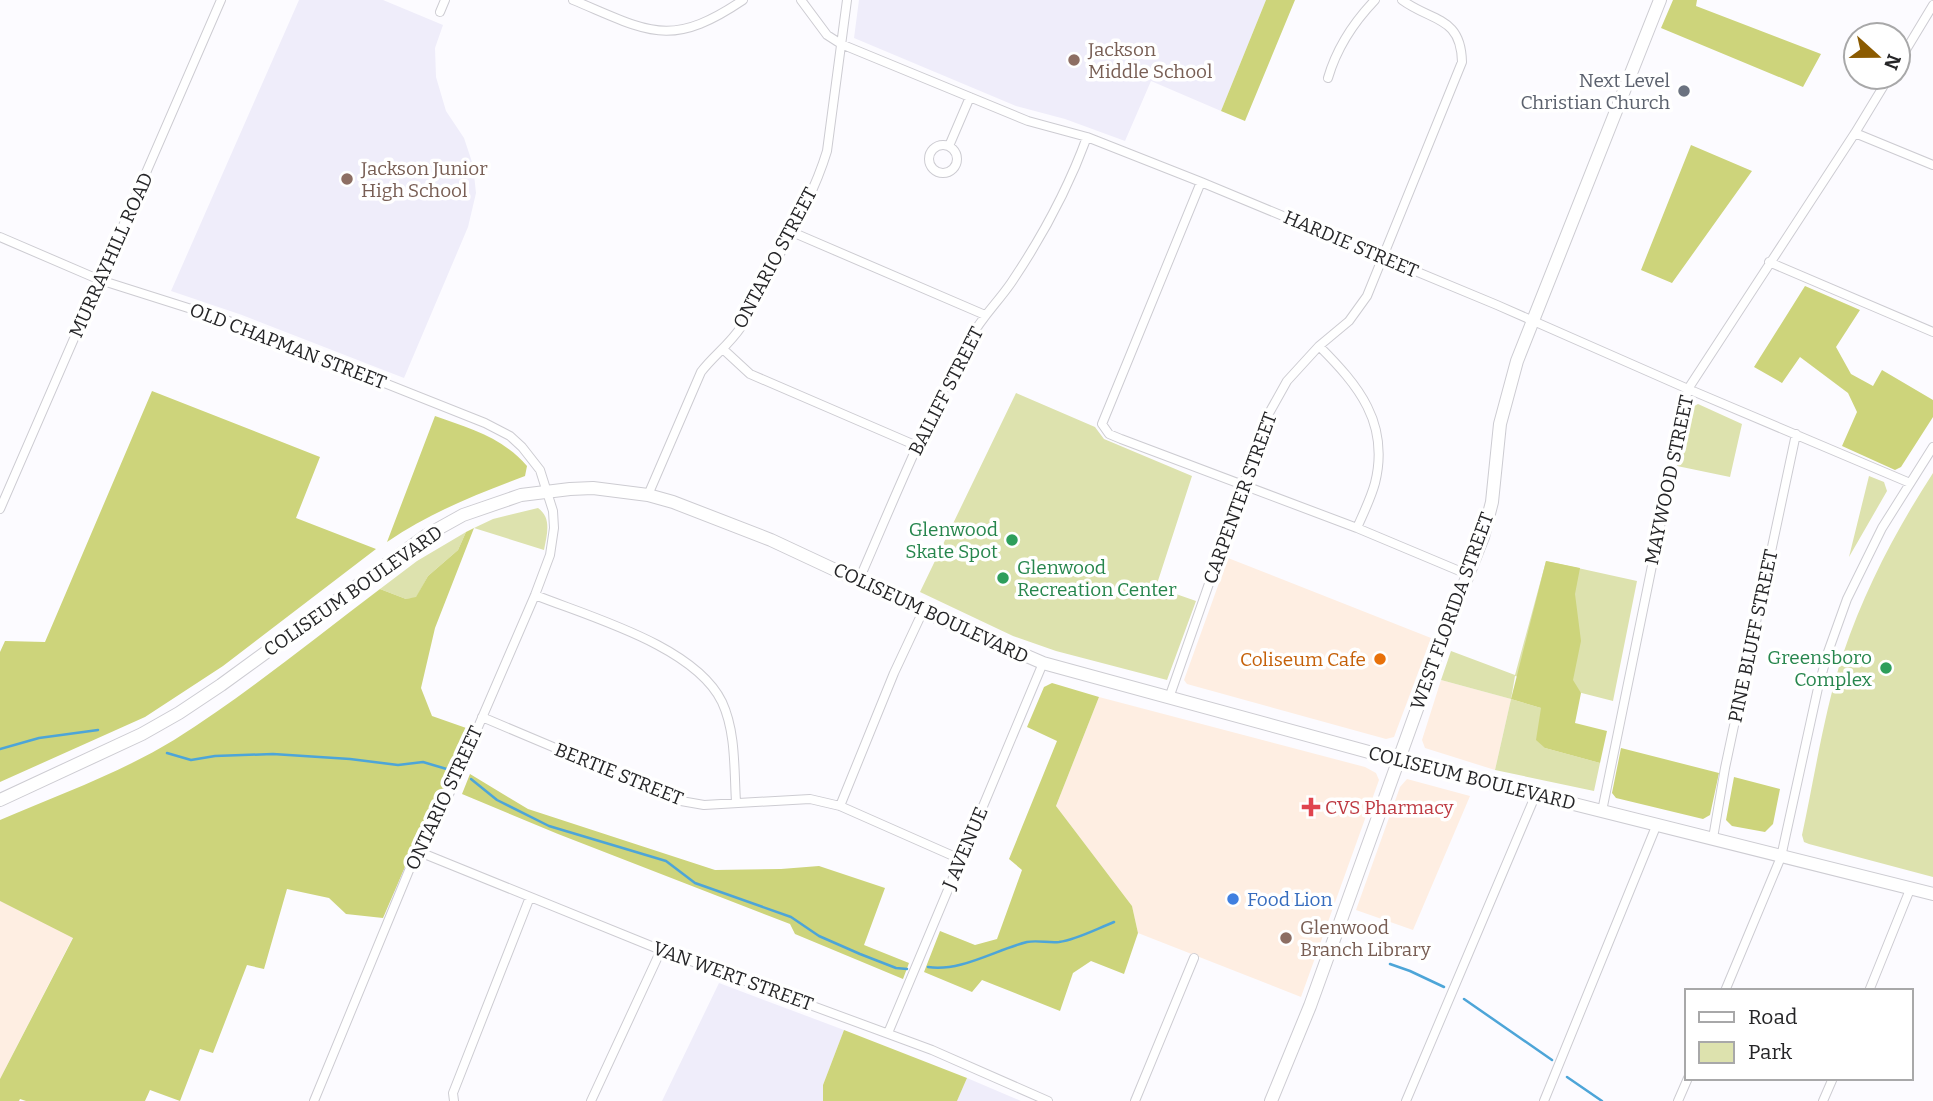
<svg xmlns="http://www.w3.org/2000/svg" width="1933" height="1101" font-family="Bitter,serif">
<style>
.commercial{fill:#feeee2}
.built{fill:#efedfa}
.green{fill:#dde2ae}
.forest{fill:#cdd47b}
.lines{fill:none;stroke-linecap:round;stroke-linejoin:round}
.stream{stroke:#4da5d8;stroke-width:2.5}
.street-casing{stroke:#cdccd2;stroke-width:10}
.secondary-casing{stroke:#cdccd2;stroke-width:14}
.street{stroke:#fff;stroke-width:8}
.secondary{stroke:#fff;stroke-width:12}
.education-dot{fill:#8d6e63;stroke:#fff;stroke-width:2.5}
.worship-dot{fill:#6b7280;stroke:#fff;stroke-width:2.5}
.leisure-dot{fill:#2e9e5b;stroke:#fff;stroke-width:2.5}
.food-dot{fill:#e8710a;stroke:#fff;stroke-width:2.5}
.health-dot{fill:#e0444e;stroke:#fff;stroke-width:2.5}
.shop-dot{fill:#3f7fe0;stroke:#fff;stroke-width:2.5}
.labels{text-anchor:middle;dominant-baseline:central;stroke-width:7;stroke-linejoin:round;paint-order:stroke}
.education-label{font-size:19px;fill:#785e54;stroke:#fff;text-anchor:start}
.worship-label{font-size:19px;fill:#5b616d;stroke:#fff;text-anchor:end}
.street-label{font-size:19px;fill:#252527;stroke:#fff}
.leisure-label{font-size:19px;fill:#27864d;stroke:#fff;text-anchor:end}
.food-label{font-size:19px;fill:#c56008;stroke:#fff;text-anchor:end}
.health-label{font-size:19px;fill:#be3a42;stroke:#fff;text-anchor:start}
.shop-label{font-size:19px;fill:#366cbe;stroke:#fff;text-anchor:start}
</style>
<rect width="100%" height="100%" fill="#fcfbff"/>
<path class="commercial" d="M1228,558L1431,638L1394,737L1386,739L1187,684L1184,680Z
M1441,680L1511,699L1495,770L1425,748L1422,740Z
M1099,697L1365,767L1376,773L1379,780L1301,997L1138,933L1132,906L1056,806Z
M1407,779L1470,796L1413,930L1356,910L1400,787Z
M0,901L73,937L0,1079Z"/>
<path class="built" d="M299,0H383L443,25L435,48L436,77L446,111L464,138L473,165L476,193L468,227L404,378L242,315L171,291Z
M859,0H1266L1221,111L1151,81L1125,141L1065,119L1016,106L854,38Z
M719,983L844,1030L823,1085V1101H662Z
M967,1078L1021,1101H957Z"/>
<path class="green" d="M1016,393L1095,427L1104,439L1192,476L1156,587L1196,601L1167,680L1056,651L1013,636L920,592Z
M1698,404L1742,424L1730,477L1677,466L1689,409Z
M1933,473V877L1809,844L1804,842L1802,835C1815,775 1824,712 1843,654C1865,589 1896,530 1933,473Z
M1869,476L1884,482L1887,491L1849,557Z
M538,508C552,518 547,534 544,550L474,528L493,519Z
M466,532L458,550L428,576L416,598L406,599L380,589L417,561Z
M1546,561L1637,581L1613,701L1515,676L1511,699L1541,708L1545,748L1600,763L1594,791L1495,770L1511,699L1441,680L1451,651L1515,675Z"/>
<path class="forest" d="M1266,0H1295L1245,121L1221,111Z
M1673,0H1697L1696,6L1821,54L1803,87L1661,28Z
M1691,145L1752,171L1672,283L1641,270Z
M1805,286L1860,310L1836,347L1851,374L1873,386L1882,370L1933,400V417L1901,467L1895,470L1842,446L1857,412L1848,393L1800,357L1782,383L1754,367Z
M152,391L320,457L296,518L376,549L223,666L145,717L0,782V652L5,641L45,642Z
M435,416C469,428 502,437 527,466L525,476C475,495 431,512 387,542Z
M474,528L435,628L421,688L432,716L469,729L439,802L414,846L383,918L346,914L329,898L287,889L264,969L247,965L213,1053L200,1049L180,1101L150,1090L145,1101H26L20,1099L19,1101H0V1079L73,938L0,901V820C58,795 120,773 174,740C246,695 312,640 380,589L406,599L416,597L428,576L458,550L466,532Z
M1546,561L1580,568L1575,594L1581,641L1573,680L1581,693L1575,723L1607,731L1600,763L1545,748L1536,740L1541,708L1511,699Z
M1052,683L1099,697L1056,806L1132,906L1138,933L1124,974L1091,961L1073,973L1060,1011L982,980L972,992L924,972L940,931L975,945L997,939L1022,870L1009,859L1057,741L1027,727L1044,687Z
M1621,748L1719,773L1710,815L1703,819L1616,798L1612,793Z
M470,774L528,809L715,870L781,869L819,866L885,888L864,945L909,963L903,979L795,934L790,924L558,834L462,794Z
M1734,777L1780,789L1773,824L1765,832L1732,826L1726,820Z
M844,1030L967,1078L957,1101H823V1085Z"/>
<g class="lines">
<path class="stream" d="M0,749L39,738L98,730
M167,753L191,760L215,756L273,754L350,759L398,765L423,762L450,770
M471,779L497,800L549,826L666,861L695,883L791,917L819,936L860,954L896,968L907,969
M1390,964L1410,971L1444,987
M928,967C961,972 995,950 1027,942C1037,940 1048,943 1059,942C1078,939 1096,929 1114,922
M1464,999L1552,1060
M1567,1077L1602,1101"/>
<g class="street-casing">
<path id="street" d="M573,0C648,31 669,50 743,0
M801,0L827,35L841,44L1028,121L1087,137L1201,182L1497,305L1688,389L1910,483
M440,12L445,0
M1898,63L1933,5
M1328,78C1337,47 1353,23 1375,0
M1855,133L1933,165
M929 159a14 14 0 1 1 28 0a14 14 0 1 1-28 0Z
M949,146L970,97
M1201,182L1102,424L1109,434L1121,439L1357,528L1469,575
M792,232L985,315
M0,237L100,280L226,320L485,423L510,436L522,447L540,470L553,511L554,528L550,555L535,595L447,799L417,851L314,1101
M1769,262L1933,332
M1319,346C1358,385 1390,423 1375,483C1371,498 1363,514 1357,528
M724,350L750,374L917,446
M648,495L701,372C713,356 729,345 741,327C752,311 760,292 769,274C790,235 814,194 827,151L847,0
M0,509L221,0
M859,580C894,499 928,416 970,339C981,318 998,302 1011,283C1042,237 1068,189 1087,137
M535,595C590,617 695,646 722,702C736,732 734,770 736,802
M1169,698L1268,415L1287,381L1319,346L1349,321L1367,296L1462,62C1461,16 1432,22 1402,0
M482,717L681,801L704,805L810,799L840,806L960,859
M840,806L894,673L923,611
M1602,811L1688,389L1855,133L1889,77
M1713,838L1725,768L1796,434
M417,851L661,950L932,1050L1048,1101
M1725,991L1781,857L1818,688L1828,652L1847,599L1882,528L1933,447
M1869,991L1911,887
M888,1033L1043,663
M454,1101L453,1093L530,897
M591,1101L661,950
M1135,1101L1194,958
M1406,1101L1536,794
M1544,1101L1657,824
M1678,1101L1688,1078
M1823,1101L1833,1078"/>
</g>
<g class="secondary-casing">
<path id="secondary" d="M0,800L142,734L179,713L221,685L427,535L463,515L521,495L570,489L593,488L648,495L673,502L771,540L923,611L1043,663L1398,760L1933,894
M1271,1101L1310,1006L1439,648L1483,537L1492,502L1500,424L1517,361L1660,0"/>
</g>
<use href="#street" class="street"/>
<use href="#secondary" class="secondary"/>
</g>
<g class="education-dot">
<circle cx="1074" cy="60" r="7"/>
<circle cx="347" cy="179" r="7"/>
<circle cx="1286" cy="938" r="7"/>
</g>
<circle class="worship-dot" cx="1684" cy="91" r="7"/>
<g class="leisure-dot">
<circle cx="1012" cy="540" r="7"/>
<circle cx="1003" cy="578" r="7"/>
<circle cx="1886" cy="668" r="7"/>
</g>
<circle class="food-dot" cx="1380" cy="659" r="7"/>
<path class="health-dot" d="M1307.5 796.5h7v7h7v7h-7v7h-7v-7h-7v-7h7z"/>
<circle class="shop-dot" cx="1233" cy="899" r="7"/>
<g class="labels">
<g class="education-label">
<text x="1088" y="49">Jackson<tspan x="1088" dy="22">Middle School</tspan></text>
<text x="361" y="168">Jackson Junior<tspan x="361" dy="22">High School</tspan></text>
<text x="1300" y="927">Glenwood<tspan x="1300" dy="22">Branch Library</tspan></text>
</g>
<g class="worship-label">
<text x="1670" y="80">Next Level<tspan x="1670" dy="22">Christian Church</tspan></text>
</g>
<g class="street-label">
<text transform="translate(1351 244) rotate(23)">HARDIE STREET</text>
<text transform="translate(111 255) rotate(-66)">MURRAYHILL ROAD</text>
<text transform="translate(775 258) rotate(-62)">ONTARIO STREET</text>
<text transform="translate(288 346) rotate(21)">OLD CHAPMAN STREET</text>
<text transform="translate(946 391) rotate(-63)">BAILIFF STREET</text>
<text transform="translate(1669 480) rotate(-78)">MAYWOOD STREET</text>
<text transform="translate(1240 498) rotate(-70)">CARPENTER STREET</text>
<text transform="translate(353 591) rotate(-35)">COLISEUM BOULEVARD</text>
<text transform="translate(1452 611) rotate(-70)">WEST FLORIDA STREET</text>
<text transform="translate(931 613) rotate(25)">COLISEUM BOULEVARD</text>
<text transform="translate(1753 636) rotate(-78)">PINE BLUFF STREET</text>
<text transform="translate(619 774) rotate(22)">BERTIE STREET</text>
<text transform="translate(1472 778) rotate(14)">COLISEUM BOULEVARD</text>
<text transform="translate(444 798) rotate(-65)">ONTARIO STREET</text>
<text transform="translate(965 848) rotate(-67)">J AVENUE</text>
<text transform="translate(733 976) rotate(20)">VAN WERT STREET</text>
</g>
<g class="leisure-label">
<text x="998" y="529">Glenwood<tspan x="998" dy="22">Skate Spot</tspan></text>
<text x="1017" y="567" text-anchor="start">Glenwood<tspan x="1017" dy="22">Recreation Center</tspan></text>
<text x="1872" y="657">Greensboro<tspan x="1872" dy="22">Complex</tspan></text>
</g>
<g class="food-label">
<text x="1366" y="659">Coliseum Cafe</text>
</g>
<g class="health-label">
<text x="1325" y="807">CVS Pharmacy</text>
</g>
<g class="shop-label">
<text x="1247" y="899">Food Lion</text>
</g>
</g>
<rect x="1685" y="989" width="228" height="91" fill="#ffffff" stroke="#a8a8a9" stroke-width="2"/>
<rect x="1699" y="1012" width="35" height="10" fill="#ffffff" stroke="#a8a8a9" stroke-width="2"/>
<text x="1748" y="1024" font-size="21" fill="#252527">Road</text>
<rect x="1699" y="1042" width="35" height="21" fill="#dde2ae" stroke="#a8a8a9" stroke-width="2"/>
<text x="1748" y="1059" font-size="21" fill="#252527">Park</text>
<g transform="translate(1877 56) rotate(111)"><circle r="33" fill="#ffffff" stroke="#a8a8a9" stroke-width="2"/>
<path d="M0-5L12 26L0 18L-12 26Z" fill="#8b5b01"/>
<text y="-10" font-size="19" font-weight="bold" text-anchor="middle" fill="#252527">N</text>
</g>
</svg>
